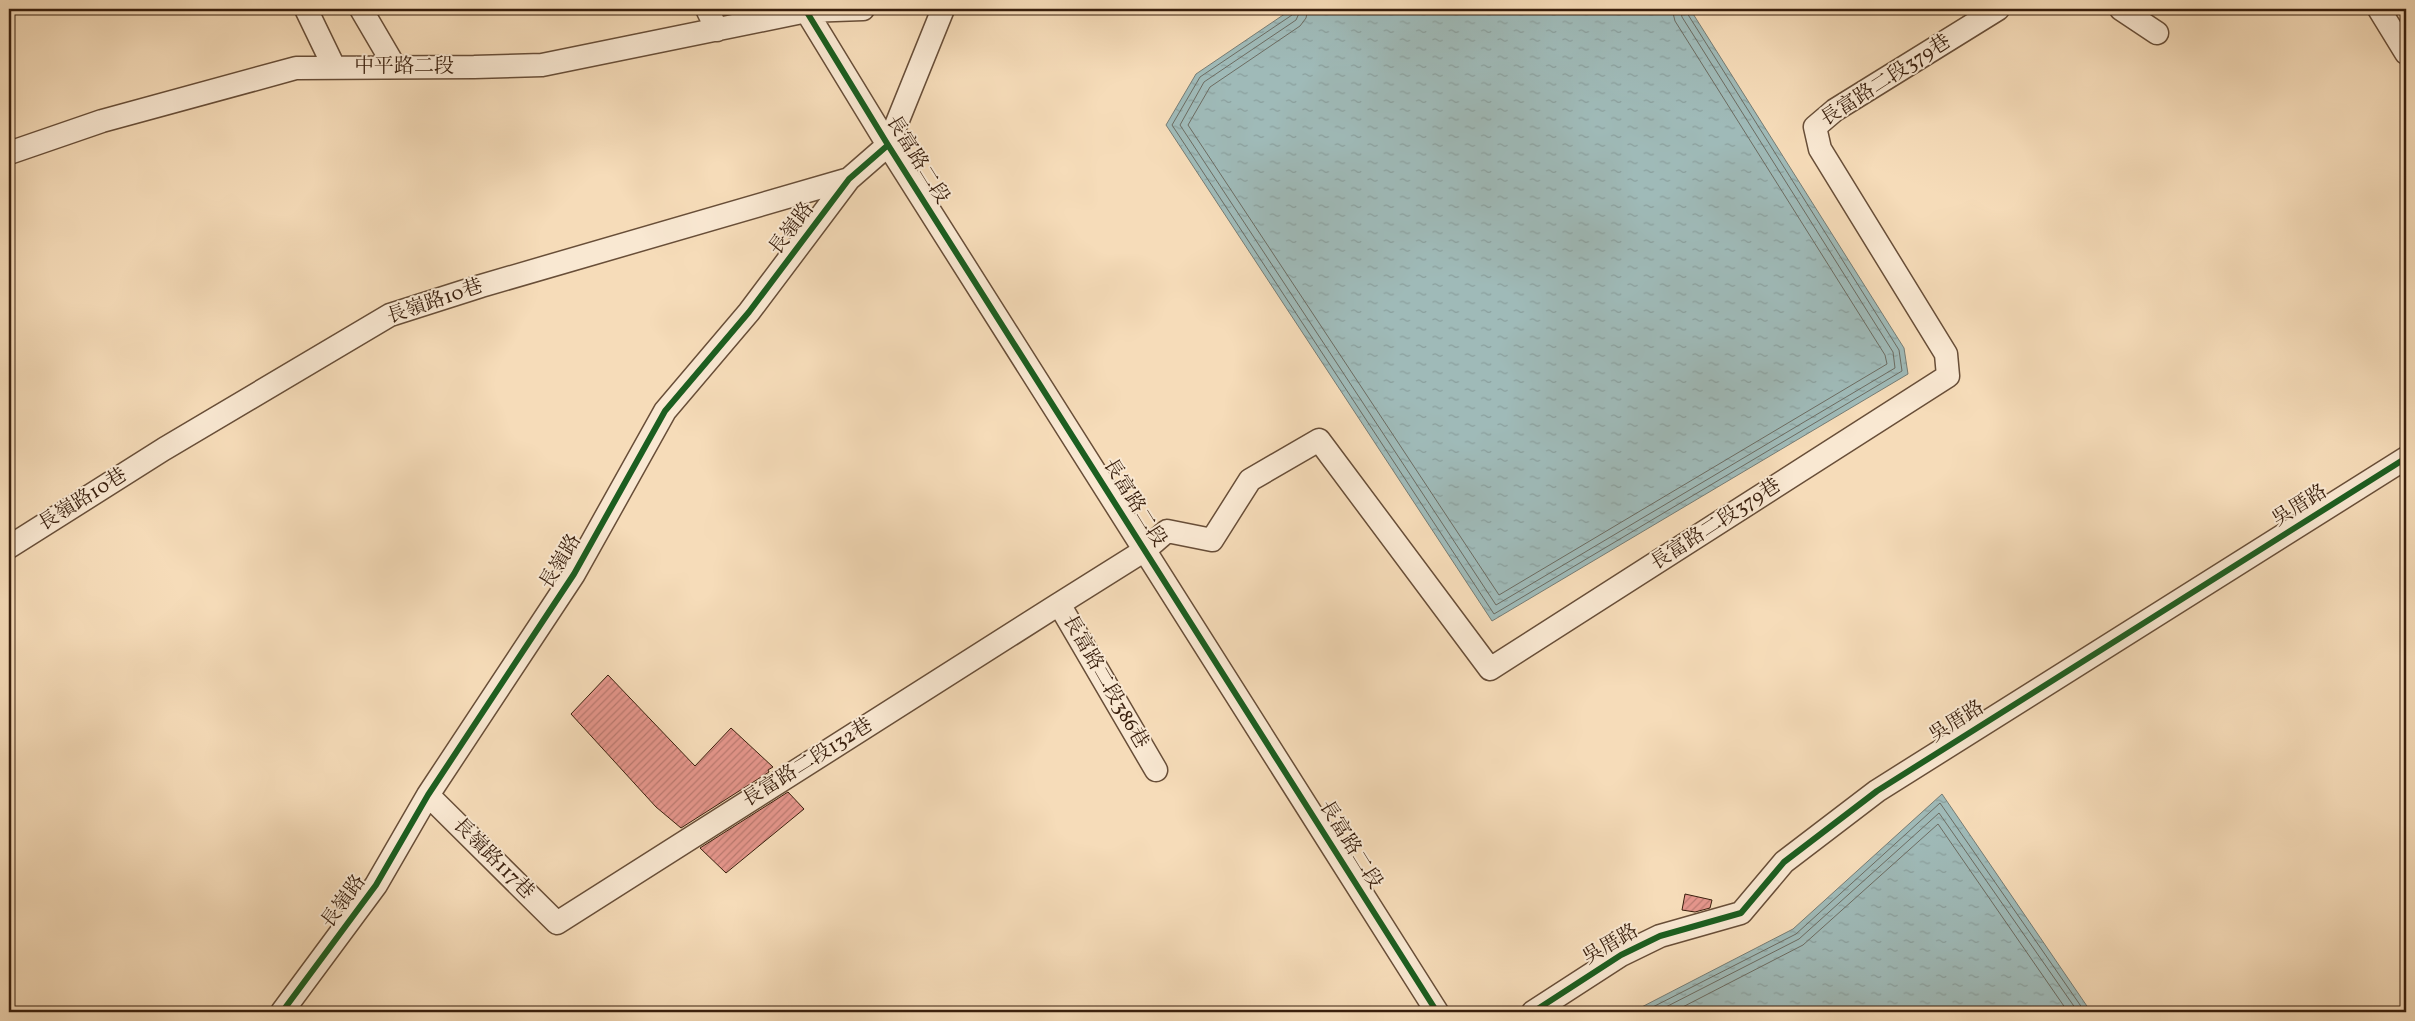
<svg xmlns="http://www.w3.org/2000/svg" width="2415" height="1021" font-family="Vollkorn,'Noto Serif TC',serif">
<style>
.water{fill:url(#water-ripples);stroke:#767c74}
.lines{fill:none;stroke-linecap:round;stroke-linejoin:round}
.shore{stroke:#6c6c62;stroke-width:1}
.building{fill:url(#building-hatch);stroke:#391f0d}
.minor-casing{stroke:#684e38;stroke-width:25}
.minor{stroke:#f9e8d2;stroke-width:22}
.cycleway-casing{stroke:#f9e8d2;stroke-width:9}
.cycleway{stroke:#1b5e20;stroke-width:6}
.labels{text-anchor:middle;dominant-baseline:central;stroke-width:4;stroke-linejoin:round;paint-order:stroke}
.street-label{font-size:20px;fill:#391f0d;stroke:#f9e8d2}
</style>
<defs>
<pattern id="water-ripples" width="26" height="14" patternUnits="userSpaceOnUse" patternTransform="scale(1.25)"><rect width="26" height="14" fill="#9fbab8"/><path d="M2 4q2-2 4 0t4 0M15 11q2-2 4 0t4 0" fill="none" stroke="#8a9f9d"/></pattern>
<pattern id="building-hatch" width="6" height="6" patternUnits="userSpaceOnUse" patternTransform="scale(1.25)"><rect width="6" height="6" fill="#e5968c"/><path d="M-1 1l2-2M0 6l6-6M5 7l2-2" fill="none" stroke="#bb7a71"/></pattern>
</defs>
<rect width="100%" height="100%" fill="#f6dcb9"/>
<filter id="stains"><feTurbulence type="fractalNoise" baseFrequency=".004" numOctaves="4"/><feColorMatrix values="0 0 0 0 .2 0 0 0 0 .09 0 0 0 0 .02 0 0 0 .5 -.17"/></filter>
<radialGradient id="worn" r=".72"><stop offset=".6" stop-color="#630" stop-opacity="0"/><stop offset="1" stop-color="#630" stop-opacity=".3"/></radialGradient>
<path class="water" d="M1292,9H1690L1904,348L1908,374L1492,621L1166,125L1196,74Z
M1942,794L2091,1012H1632L1793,929Z"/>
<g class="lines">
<path class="shore" d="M1294,9L1292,15L1200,77L1172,125L1494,614L1902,371L1899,350L1687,13L1686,9
M1301,9L1296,20L1204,82L1180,125L1496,605L1895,368L1893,352L1682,17L1680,9
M1308,9L1306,18L1300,26L1210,87L1188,125L1499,595L1887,364L1885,355L1675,21L1672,9
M1643,1012L1796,934L1940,803L2085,1012
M1656,1012L1799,939L1939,813L2078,1012
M1673,1012L1803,945L1938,824L2068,1012"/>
</g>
<path class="building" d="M608,675L695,766L731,728L773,767L768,770L769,772L681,828L656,807L571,714Z
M788,792L804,809L726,873L700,848Z
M1685,894L1712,900L1710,908L1695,912L1682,910Z"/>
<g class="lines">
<g class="minor-casing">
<path id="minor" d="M306,9L334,67
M361,9L395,67
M707,9L717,30
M805,9L888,145L1437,1012
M2121,9L2157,33
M2379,9L2406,53
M9,153L102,121L296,68L474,67L542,65L807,11L863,9
M9,547L164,449L390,315L481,286L849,179
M1156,770L1059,604L1145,550L1167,531L1212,540L1250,480L1319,440L1490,669L1948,376L1946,354L1820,149L1815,127L1835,110L1998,9
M428,795L557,923L1059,604
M282,1012L376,885L428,795L574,574L665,411L749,312L849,179L888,145L943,9
M1533,1012L1621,955L1660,936L1741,913L1784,862L1877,791L2406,458"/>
</g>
<use href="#minor" class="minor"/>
<g class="cycleway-casing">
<path id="cycleway" d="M805,9L888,145L1437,1012
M282,1012L376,885L428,795L574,574L665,411L749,312L849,179L888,145
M1533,1012L1621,955L1660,936L1741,913L1784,862L1877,791L2406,458"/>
</g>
<use href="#cycleway" class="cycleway"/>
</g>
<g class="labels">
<g class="street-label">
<text x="404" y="67">中平路二段</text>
<text transform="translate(1886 81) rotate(-33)">長富路二段379巷</text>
<text transform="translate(917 160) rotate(58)">長富路二段</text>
<text transform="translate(792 229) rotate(-53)">長嶺路</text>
<text transform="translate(435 302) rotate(-19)">長嶺路10巷</text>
<text transform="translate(83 500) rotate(-32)">長嶺路10巷</text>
<text transform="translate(1134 503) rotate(58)">長富路二段</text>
<text transform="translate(2300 506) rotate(-32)">吳厝路</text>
<text transform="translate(1716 525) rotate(-33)">長富路二段379巷</text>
<text transform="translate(561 562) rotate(-59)">長嶺路</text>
<text transform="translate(1105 682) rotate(60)">長富路二段386巷</text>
<text transform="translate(1957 722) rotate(-32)">吳厝路</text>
<text transform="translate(808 763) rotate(-32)">長富路二段132巷</text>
<text transform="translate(1350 845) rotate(58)">長富路二段</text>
<text transform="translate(493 859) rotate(45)">長嶺路117巷</text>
<text transform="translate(344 902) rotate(-54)">長嶺路</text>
<text transform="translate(1611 945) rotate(-30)">吳厝路</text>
</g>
</g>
<rect width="2415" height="1021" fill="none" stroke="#f6dcb9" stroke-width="30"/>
<rect x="10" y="10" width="2395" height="1001" fill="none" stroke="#391f0d" stroke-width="2.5"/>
<rect x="15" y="15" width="2385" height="991" fill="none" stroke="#391f0d"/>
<rect width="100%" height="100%" filter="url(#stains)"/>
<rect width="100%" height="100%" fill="url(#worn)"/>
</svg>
